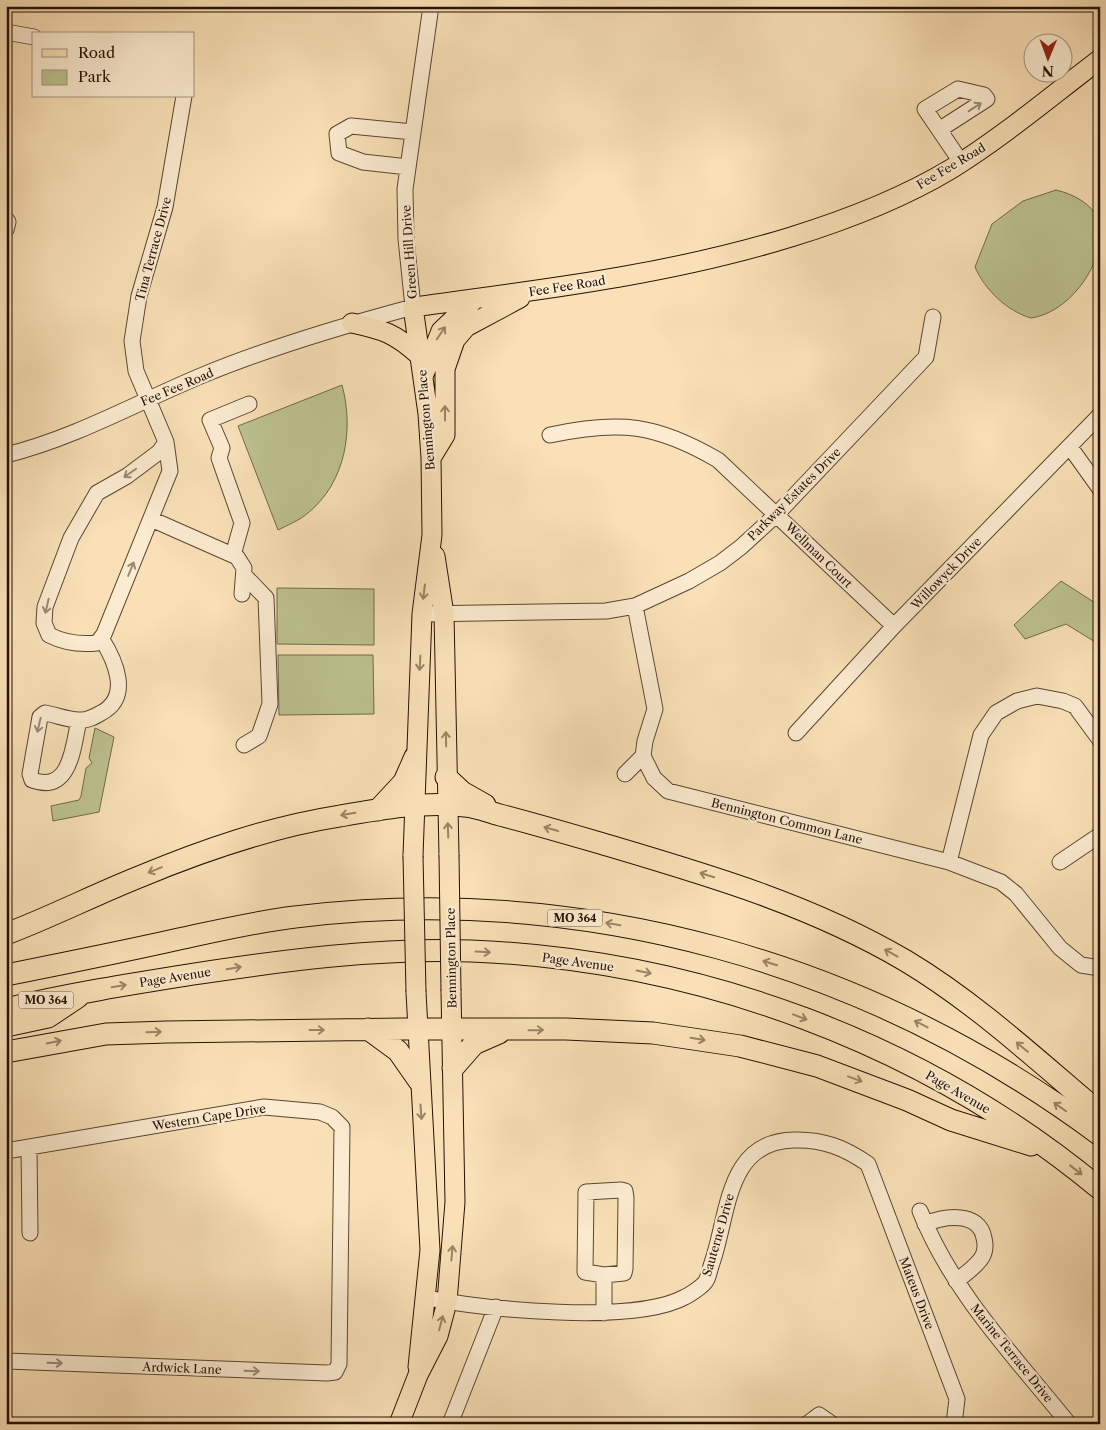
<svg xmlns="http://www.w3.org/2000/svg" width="1106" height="1430" font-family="'Libre Caslon Text',serif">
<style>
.green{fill:#bcc28f;stroke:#706a4a}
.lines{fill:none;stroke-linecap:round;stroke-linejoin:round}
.minor-casing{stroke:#5a4531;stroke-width:17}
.major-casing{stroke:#251105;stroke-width:21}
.highway-casing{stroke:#251105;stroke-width:23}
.minor{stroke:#fbebd0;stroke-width:15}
.major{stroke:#f9e0b6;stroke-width:19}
.highway{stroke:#f9e0b6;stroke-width:21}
.major-bridge-casing{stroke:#251105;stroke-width:21;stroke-linecap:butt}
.major-bridge{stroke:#f9e0b6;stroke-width:19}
.oneway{stroke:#9b8975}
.oneway2{stroke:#9a8366}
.labels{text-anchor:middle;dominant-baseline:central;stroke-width:4.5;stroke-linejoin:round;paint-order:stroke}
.shield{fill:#fbebd0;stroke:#655242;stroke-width:1}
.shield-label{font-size:11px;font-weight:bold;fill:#251105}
.street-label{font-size:12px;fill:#251105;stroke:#fbebd0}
</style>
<rect width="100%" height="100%" fill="#f9e0b6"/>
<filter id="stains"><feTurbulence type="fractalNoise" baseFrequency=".004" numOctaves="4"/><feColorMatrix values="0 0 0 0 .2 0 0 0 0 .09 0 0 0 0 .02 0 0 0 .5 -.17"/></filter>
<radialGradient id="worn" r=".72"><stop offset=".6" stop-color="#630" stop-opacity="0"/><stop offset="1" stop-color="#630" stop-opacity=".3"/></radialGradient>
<path class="green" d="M1056,190C1073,194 1091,203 1099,220C1101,224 1100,230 1100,235C1100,270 1067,313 1031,318C1007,311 985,290 975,267L992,224L1023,201Z
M342,385C354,429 346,482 308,513C300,520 288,525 278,530L238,426Z
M1061,581L1100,606V645L1066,624L1025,639L1014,625Z
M277,588L374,589V645L277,644Z
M278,655H373L374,714L279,715Z
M95,728L114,737L99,812L53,821L51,806L79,800L81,796L86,768L92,763L89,758Z"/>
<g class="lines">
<g class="minor-casing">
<path id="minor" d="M6,32L34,37
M944,137L942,128L987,99L984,95L958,89L925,109L961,162
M408,167L363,162L339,153L337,134L351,126L413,132
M6,219L8,222L6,230
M550,435C620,420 656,424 718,460L894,626
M166,442L159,452L127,476L97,493L71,538L45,607L44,623L49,635C65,643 79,645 97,643L104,634L170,471L166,442L136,371L132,341L139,296L165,207L184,96
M1070,447L1100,489
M6,455C75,438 138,402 203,375C271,347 342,326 413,307L406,239L405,189L431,6
M151,519L237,557L244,568L242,594
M233,555L242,523L219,458L222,448L210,420L249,404
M422,614L606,611L635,606L689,581L720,563L741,547L777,514L926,357L933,317
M79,720C73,746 71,794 32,780L30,774L40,717L45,713C56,715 68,720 79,720C87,721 94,717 101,713C132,697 115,660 101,638
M796,733L894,626L1100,415
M1100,740L1075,706L1063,701L1037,696L1017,701L996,713L981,735L949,862L1001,882L1016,894L1060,948L1081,965L1100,968
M244,745L259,736L270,704L266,598L244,575
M643,756L654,778L668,791L949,862
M625,774L643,756L645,741L655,709L635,606
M1060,862L1100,835
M29,1147L30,1233
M6,1151L264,1107L320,1112L332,1117L342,1127L339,1364L335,1372L327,1373L6,1361
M920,1211C952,1292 1015,1357 1069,1424
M925,1224C945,1216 979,1211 984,1238C986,1246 985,1254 980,1260C974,1268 964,1275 956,1281
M604,1275L585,1272L586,1192L621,1190L625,1191L626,1198L625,1269L624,1273L604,1275V1313
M427,1298C486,1309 633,1325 685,1297C691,1294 703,1286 706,1281C709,1276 710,1268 712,1263C729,1214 726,1141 794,1140C823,1139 845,1148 868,1164L957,1399L954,1424
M450,1424L496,1307
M807,1424L819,1415L832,1424"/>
</g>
<g class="major-casing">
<path id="major" d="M352,323C384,330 394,333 419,355
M424,374L441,331L475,299
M431,458L445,435V369L455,340L466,327L520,298
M435,556L444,614L449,855
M413,856L422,614L432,535L431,458L428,414L413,307C540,290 668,275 791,237C846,220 901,199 951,169C1004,136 1050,97 1100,59
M416,992L430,1250L418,1367
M399,1424L418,1375L438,1336L447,1302L455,1202L451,991"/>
</g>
<g class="highway-casing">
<path id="highway" d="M446,777L462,792L485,805
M378,810L404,782L415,757
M6,934C51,917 94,895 139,877C204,850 270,827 340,816C380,809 425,801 465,806C477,807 489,812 500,815C531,823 562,832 593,841C701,873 808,903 906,961C976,1003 1037,1060 1100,1113
M6,975C61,964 116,953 170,941C212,932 253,922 295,917C584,882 867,962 1100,1135
M6,1009C68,994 131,984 194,974C286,960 378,948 471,951C699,960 924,1043 1100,1189
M6,1026L48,1017L78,997
M368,1029L398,1051L419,1081
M6,1052L106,1034L167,1032L404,1029H566L653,1033L740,1046L817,1066L907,1100L951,1120L1031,1145
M453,1068L474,1044L499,1033"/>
</g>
<use href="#minor" class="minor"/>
<use href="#major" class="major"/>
<use href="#highway" class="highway"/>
<g class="major-bridge-casing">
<path id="major-bridge" d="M449,855L451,991
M413,856L416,992"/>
</g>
<use href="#major-bridge" class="major-bridge"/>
</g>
<defs><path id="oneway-shaft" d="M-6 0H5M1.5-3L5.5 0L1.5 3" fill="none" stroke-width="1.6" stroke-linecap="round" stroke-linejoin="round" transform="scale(1.25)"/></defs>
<g class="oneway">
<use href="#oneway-shaft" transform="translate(975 107) rotate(-33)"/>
<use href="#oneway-shaft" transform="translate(130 473) rotate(145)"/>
<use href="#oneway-shaft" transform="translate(131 569) rotate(-68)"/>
<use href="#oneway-shaft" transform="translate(47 606) rotate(103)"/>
<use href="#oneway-shaft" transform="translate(39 725) rotate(103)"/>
<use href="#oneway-shaft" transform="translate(55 1363) rotate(2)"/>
<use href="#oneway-shaft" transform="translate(252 1371) rotate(2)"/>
</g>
<g class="oneway2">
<use href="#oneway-shaft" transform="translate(441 333) rotate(-56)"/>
<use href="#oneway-shaft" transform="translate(445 413) rotate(-90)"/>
<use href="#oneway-shaft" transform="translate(424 592) rotate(97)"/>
<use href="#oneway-shaft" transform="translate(420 663) rotate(93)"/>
<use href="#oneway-shaft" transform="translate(446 739) rotate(-91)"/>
<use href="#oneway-shaft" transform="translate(348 814) rotate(171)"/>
<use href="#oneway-shaft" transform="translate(551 829) rotate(-164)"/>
<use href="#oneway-shaft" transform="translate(448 830) rotate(-92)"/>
<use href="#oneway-shaft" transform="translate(155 870) rotate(158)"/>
<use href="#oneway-shaft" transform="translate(707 875) rotate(-163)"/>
<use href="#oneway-shaft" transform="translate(613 924) rotate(-171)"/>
<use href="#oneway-shaft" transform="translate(483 952) rotate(3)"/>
<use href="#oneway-shaft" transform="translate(891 953) rotate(-151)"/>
<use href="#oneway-shaft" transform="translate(770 963) rotate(-163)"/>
<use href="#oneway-shaft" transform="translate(234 968) rotate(-9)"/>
<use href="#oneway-shaft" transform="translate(644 972) rotate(11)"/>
<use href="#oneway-shaft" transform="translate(119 986) rotate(-9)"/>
<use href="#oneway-shaft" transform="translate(800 1017) rotate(21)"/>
<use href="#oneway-shaft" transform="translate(921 1024) rotate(-153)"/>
<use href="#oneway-shaft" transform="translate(317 1030)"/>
<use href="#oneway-shaft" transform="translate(536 1030) rotate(-1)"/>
<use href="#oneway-shaft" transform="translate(154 1032) rotate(-2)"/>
<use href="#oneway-shaft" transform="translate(698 1039) rotate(9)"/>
<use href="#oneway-shaft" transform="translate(54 1042) rotate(-12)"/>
<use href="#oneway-shaft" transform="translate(1022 1047) rotate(-140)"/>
<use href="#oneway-shaft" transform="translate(855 1079) rotate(20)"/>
<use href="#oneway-shaft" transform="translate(1060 1107) rotate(-145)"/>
<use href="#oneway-shaft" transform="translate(421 1112) rotate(86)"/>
<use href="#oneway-shaft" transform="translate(1076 1170) rotate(38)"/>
<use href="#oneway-shaft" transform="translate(452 1253) rotate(-85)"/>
<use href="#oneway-shaft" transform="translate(441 1323) rotate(-75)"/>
</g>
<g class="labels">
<g class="shield">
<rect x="547.5" y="909.5" width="55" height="17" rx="4"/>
<rect x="18.5" y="991.5" width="55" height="17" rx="4"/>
</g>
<g class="shield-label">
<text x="575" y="918">MO 364</text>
<text x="46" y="1000">MO 364</text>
</g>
<g class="street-label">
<text transform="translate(951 166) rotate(-31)">Fee Fee Road</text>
<text transform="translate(153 249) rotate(-75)">Tina Terrace Drive</text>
<text transform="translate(409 252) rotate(-94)">Green Hill Drive</text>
<text transform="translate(567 286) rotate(-9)">Fee Fee Road</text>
<text transform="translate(177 387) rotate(-23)">Fee Fee Road</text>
<text transform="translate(426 420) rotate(-95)">Bennington Place</text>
<text transform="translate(794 494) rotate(-45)">Parkway Estates Drive</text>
<text transform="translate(819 555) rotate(44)">Wellman Court</text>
<text transform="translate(946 573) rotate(-46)">Willowyck Drive</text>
<text transform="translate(787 821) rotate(14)">Bennington Common Lane</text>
<text transform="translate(451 958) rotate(-91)">Bennington Place</text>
<text transform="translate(578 962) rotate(8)">Page Avenue</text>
<text transform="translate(175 977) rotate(-9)">Page Avenue</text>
<text transform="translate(958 1092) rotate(30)">Page Avenue</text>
<text transform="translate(209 1117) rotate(-9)">Western Cape Drive</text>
<text transform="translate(718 1235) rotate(-74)">Sauterne Drive</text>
<text transform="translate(917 1293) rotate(69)">Mateus Drive</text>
<text transform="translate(1012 1353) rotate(51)">Marine Terrace Drive</text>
<text transform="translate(182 1368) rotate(2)">Ardwick Lane</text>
</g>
</g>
<rect width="1106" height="1430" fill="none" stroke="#f9e0b6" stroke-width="25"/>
<rect x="8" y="8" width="1091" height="1415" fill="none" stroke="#251105" stroke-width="2.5"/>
<rect x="12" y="12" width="1081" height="1405" fill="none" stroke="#251105"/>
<rect x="32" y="32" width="162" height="65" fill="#fbebd0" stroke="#a5947f"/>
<rect x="42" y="49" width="25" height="8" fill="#f9e0b6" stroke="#a5947f"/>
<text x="78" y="58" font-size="15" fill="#251105">Road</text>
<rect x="42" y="70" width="25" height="15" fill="#bcc28f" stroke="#a5947f"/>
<text x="78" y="82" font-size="15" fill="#251105">Park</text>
<g transform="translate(1048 58) rotate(181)"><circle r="24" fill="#fbebd0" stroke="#a5947f"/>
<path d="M0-4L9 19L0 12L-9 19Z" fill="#8f2418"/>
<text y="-8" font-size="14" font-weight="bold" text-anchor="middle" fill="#251105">N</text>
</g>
<rect width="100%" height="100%" filter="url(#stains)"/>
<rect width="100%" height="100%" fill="url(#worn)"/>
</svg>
